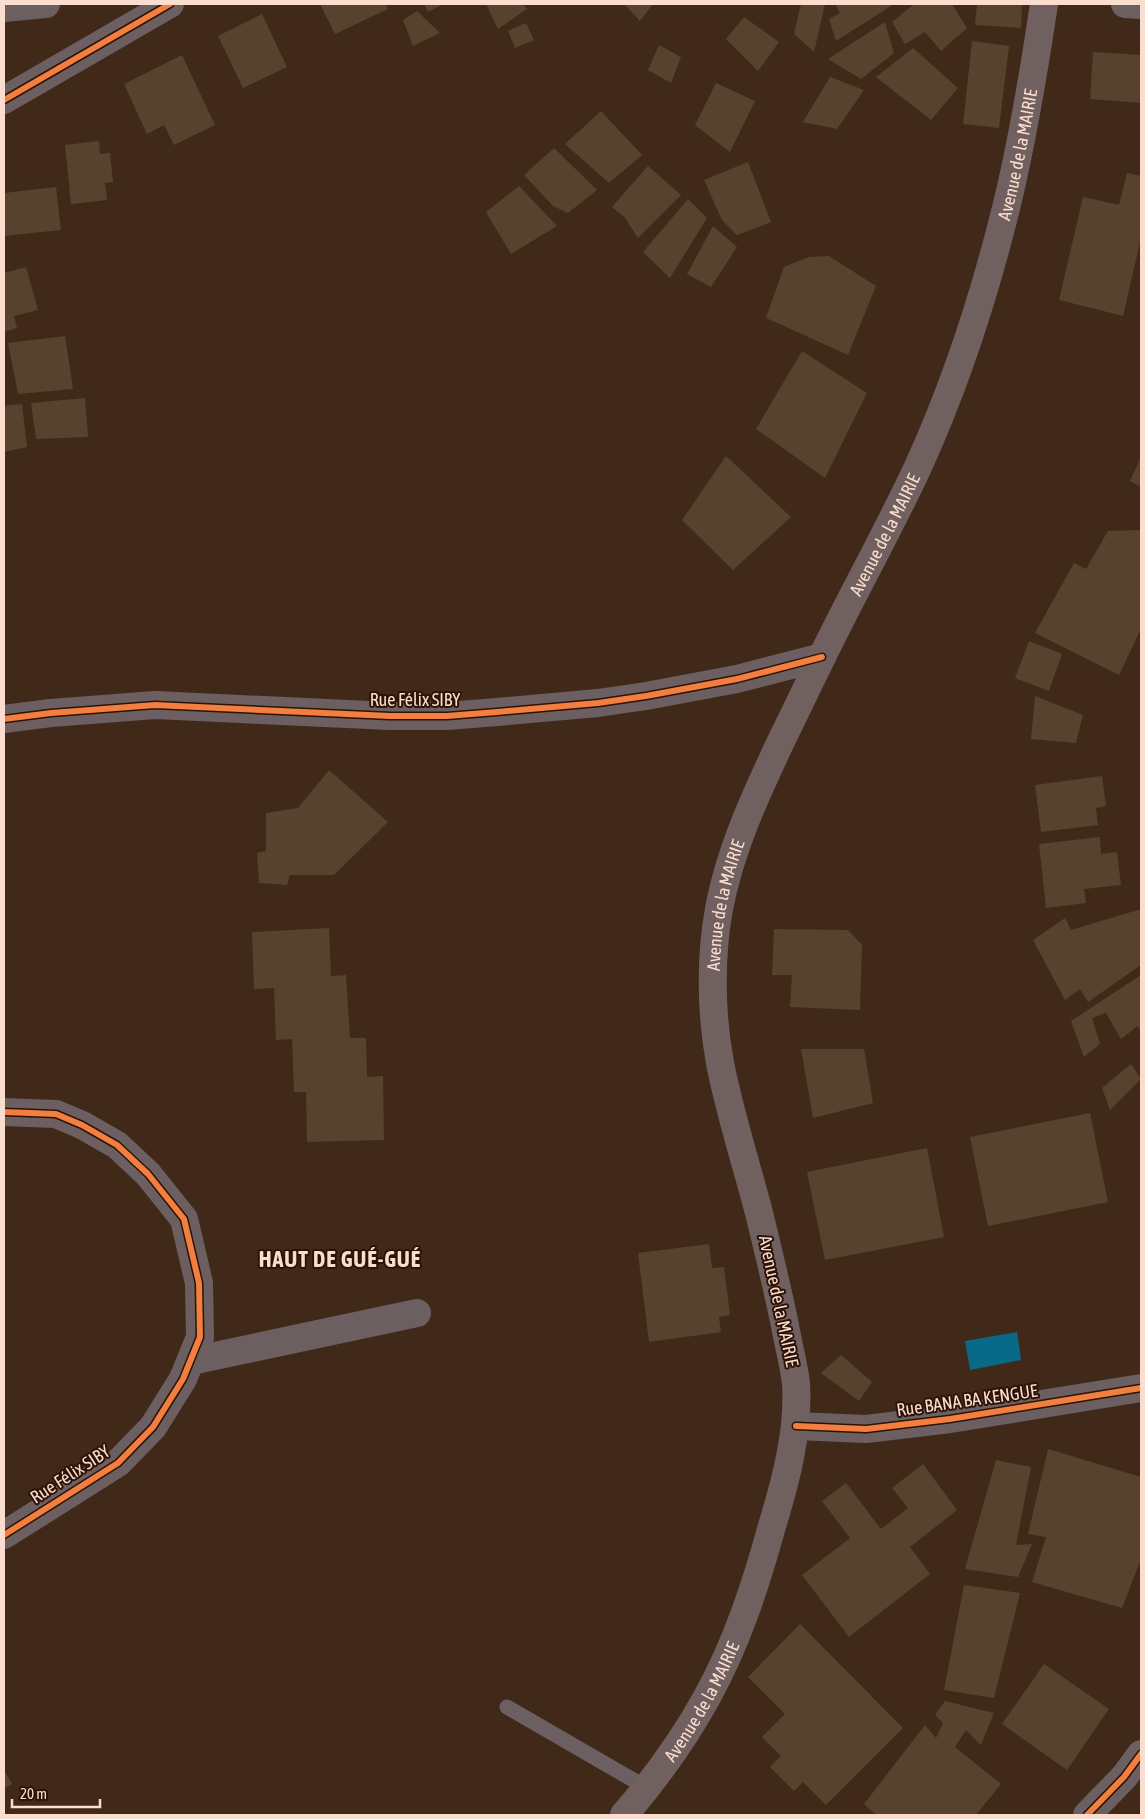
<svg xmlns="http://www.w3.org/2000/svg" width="1145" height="1819" font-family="'Asap Condensed',sans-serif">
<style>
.water{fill:#086a87}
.building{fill:#57422e}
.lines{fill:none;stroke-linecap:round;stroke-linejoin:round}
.lane{stroke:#6c5f61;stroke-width:15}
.street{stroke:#6c5f61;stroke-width:28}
.secondary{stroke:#706060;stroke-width:28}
.cycleway-casing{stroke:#2c1306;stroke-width:9}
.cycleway{stroke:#f27e40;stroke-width:6}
.labels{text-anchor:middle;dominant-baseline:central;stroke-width:4;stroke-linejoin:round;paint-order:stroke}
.street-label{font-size:18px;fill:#fbddcf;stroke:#2c1306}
.district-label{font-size:22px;font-weight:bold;letter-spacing:1px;fill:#fbddcf;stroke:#2c1306}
</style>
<rect width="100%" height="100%" fill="#41291a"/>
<path class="water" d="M1017,1332L1021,1360L970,1370L965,1341Z"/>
<path class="building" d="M320,4H386L388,9L335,34Z
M424,4H444L428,12Z
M486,4H523L527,9L498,29Z
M624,4H653L640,21Z
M801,4H825L814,52L794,34Z
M835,4H894L836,41L829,19L840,13Z
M914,4H952L967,28L941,51L925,32L905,44L892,22Z
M977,4H1022L1021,28L975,25Z
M417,11L440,33L413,46L403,20Z
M262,14L287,67L243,88L218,36Z
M744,17L779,42L758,71L726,39Z
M885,22L894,53L861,79L828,59Z
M526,23L534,40L515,48L508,31Z
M972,41L1009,46L999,128L963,124Z
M659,45L681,57L671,83L648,70Z
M913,48L958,88L931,120L876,77Z
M1093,52L1141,55V103L1090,99Z
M182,55L215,125L174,145L164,125L147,134L124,84Z
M830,77L864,90L837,129L803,122Z
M716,83L755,101L730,152L695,125Z
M601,111L642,155L609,183L565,144Z
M99,141L100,154L110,153L113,182L105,183L107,200L71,204L65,145Z
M554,148L597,190L568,213L553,206L524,175Z
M748,162L771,222L737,235L722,220L704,180Z
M648,166L681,195L638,238L625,218L612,207Z
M1127,173L1141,176V238L1123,316L1059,300L1083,197L1119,205Z
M519,186L557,226L511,254L486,212Z
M56,187L61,230L4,236V193Z
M688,199L707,218L670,278L643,252Z
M713,226L737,247L711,287L687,274Z
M829,256L876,286L848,355L766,318L784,267L809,257Z
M26,267L38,310L14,316L17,328L4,332V273Z
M65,336L73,389L18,394L8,343Z
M802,351L867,393L825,478L756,429Z
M85,398L88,437L36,439L31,403Z
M22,404L27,447L4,452V406Z
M726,456L791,517L733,570L682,520Z
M1141,457V487L1130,481Z
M1141,530V629L1119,675L1035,633L1074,563L1086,569L1108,531Z
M1029,641L1062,654L1049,691L1015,678Z
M1035,696L1083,715L1076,743L1031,739Z
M329,770L388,822L334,875H290L287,885L259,883L257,853L266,851V813L298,808Z
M1102,776L1106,806L1096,808L1098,825L1041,832L1035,785Z
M1100,837L1101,854L1117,852L1121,885L1084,889L1086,903L1046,908L1039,844Z
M1141,909V965L1088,1002L1080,989L1065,1000L1033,940L1065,918L1071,930Z
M329,928L331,976L346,975L350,1038H366L367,1077L383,1076L384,1140L307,1142L306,1092H294L292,1039L276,1040L274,988L254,989L252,932Z
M774,929L848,930L862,945L860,1010L790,1007L792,975H772Z
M1141,975V1033L1138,1026L1121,1039L1106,1013L1092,1018L1100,1044L1084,1057L1071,1021Z
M801,1049H864L873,1103L813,1118Z
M1131,1064L1141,1079L1110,1110L1102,1088Z
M1090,1113L1108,1202L988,1226L970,1137Z
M927,1148L944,1237L825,1260L807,1172Z
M709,1244L712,1268L724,1267L730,1315L719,1317L721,1332L649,1342L638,1253Z
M841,1355L872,1382L859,1401L821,1373Z
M1048,1449L1141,1477V1564H1139L1122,1608L1032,1582L1046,1537L1028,1534Z
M996,1460L1031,1467L1016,1545L1032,1544L1018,1577L965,1569Z
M923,1464L957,1510L910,1547L930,1574L849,1637L802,1575L850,1538L822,1501L846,1483L881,1529L908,1508L892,1488Z
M964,1585L1020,1593L994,1698L944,1690Z
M800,1624L903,1728L826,1805L803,1782L794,1791L770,1767L781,1756L762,1737L785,1714L748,1677Z
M1044,1664L1109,1709L1067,1770L1002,1724Z
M945,1701L994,1713L981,1745L966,1730L955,1747L1001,1784L976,1815H876L864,1804L925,1725L936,1738L943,1723L935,1715Z
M4,1770L12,1784L4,1789Z"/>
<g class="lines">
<path class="lane" d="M507,1707L647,1788"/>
<path class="street" d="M1125,4L1141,5
M4,8L46,4
M4,100L170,4
M4,719L51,713L155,705L390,716H447L497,712L598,703L646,696L737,679L822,657
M4,1112L56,1114L82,1125L117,1145L148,1174L184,1219L199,1283L200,1337L183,1379L153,1427L118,1463L4,1535
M191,1361L417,1313
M796,1426L866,1429L950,1419L1141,1388
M1087,1815L1124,1777L1141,1754"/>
<path class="secondary" id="s1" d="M624,1815C655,1779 684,1739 707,1697C737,1643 756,1584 772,1526C786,1480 799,1431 796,1383C794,1367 790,1351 787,1336C779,1294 769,1254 759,1213C746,1163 730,1114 720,1063C711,1014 710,958 719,909C730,849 757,792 783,737C796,711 808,685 821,659C852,595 887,533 917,469C956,384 985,294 1007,204C1023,138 1034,71 1044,4"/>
<g class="cycleway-casing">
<path id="cycleway" d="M4,100L170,4
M4,719L51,713L155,705L390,716H447L497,712L598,703L646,696L737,679L822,657
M4,1112L56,1114L82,1125L117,1145L148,1174L184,1219L199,1283L200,1337L183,1379L153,1427L118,1463L4,1535
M796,1426L866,1429L950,1419L1141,1388
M1087,1815L1124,1777L1141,1754"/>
</g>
<use href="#cycleway" class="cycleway"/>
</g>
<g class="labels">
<g class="street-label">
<text stroke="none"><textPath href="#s1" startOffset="1772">Avenue de la MAIRIE</textPath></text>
<text stroke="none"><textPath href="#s1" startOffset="1368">Avenue de la MAIRIE</textPath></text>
<text x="415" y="699">Rue Félix SIBY</text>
<text stroke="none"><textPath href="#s1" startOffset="962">Avenue de la MAIRIE</textPath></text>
<text transform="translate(779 1301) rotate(78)">Avenue de la MAIRIE</text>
<text transform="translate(967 1400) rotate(-8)">Rue BANA BA KENGUE</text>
<text transform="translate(70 1474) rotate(-33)">Rue Félix SIBY</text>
<text stroke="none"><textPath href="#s1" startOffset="138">Avenue de la MAIRIE</textPath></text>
</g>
<g class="district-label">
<text x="340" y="1259">HAUT DE GUÉ-GUÉ</text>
</g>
</g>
<rect width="1145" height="1819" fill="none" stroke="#fbddcf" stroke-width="10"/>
<path d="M12 1799v8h88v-8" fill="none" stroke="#fbddcf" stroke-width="2.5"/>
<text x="20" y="1799" font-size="15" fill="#fbddcf" stroke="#2c1306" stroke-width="4" paint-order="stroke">20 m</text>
</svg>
